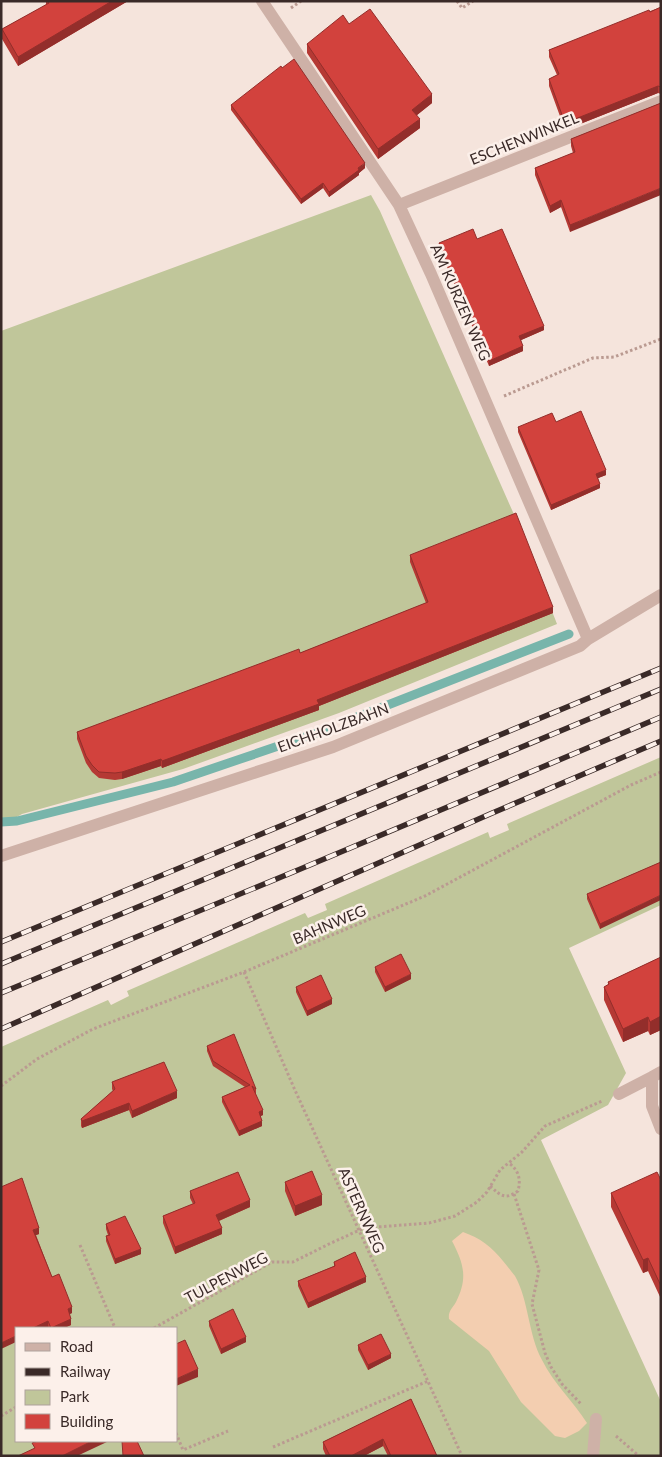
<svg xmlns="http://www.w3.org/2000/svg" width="662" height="1457" font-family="Lato,sans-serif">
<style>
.green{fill:#c0c69a;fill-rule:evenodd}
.sand{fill:#f3ceb0}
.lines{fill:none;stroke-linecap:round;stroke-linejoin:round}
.stream{stroke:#78b5ab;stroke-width:9}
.path{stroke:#ba9a91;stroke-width:3;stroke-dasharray:2.5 2.5;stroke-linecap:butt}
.minor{stroke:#ceb1a7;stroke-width:12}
.rail-casing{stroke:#3a2a28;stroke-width:5.5}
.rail{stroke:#fcf0ea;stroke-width:4;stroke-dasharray:11;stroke-linecap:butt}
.wall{fill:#b53934}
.shaded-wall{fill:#932e2b}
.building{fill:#d2423d;stroke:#932e2b}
.labels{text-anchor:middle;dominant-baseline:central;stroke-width:5;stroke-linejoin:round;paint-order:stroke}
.street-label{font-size:15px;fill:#3a2a28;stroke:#fcf0ea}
</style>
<rect width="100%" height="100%" fill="#f5e4dc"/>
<path class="green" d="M371,195L380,211L516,519L557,624L339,713L183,769L22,814L1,826V331Z
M661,757V905L569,948L626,1073L608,1105L541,1140L661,1402V1456H1V1047L108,1000L111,1005L129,996L127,991L305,913L308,918L327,910L325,904L488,832L490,838L509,830L507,824ZM16,1328H176V1441H16Z"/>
<path class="sand" d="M463,1232C480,1238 492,1247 503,1261C507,1266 511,1271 515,1276C529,1301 528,1334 542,1360C554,1384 573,1401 587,1423L579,1431L565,1438L555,1436L521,1402L489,1351L449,1319C448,1311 452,1309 456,1302C468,1278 464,1264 452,1241Z"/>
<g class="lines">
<path class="stream" d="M352,719L569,634
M1,822L17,821L173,782L331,728"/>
<path class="path" d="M457,1L462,8L473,1
M291,8L301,1
M504,396L593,358L614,357L661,339
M244,972L294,1088L462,1456
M1,1086L37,1059L93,1029L244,972L425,896L631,785L661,772
M490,1186C501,1196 505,1200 518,1191C521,1179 519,1171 509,1163
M514,1194L539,1270L532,1304L545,1353L551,1367L562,1384L582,1405
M80,1245L115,1328
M154,1328L272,1262H293L329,1244L364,1228L429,1223L455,1216L477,1202L487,1192L500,1170L522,1152L545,1126L602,1101
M1,1416L16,1407
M176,1433L183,1450L228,1431
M616,1436L639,1456
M273,1447L428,1381"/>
<path class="minor" d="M262,1L399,205L431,274L588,639
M399,205L661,101
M1,856L333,747L580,646L588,639L661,595
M661,1072L652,1077V1106L661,1129
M619,1094L652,1077
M593,1456L596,1419"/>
<g class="rail-casing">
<path id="rail" d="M1,942L661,668
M1,964L661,689
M1,993L298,870L661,717
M1,1029L490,814L661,741"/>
</g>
<use href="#rail" class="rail"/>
</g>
<path class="wall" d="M46,1H128L18,66L2,39V29L46,5Z
M661,7V94L658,93L565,130L549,86V79L557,75L549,57V50Z
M349,24L432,103L417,115L420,128L378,159L307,53V44Z
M661,103L570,232L561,207L550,213L535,175V168L573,153L571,146V139Z
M231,105L365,168L359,173V175L329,197L323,188L301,204L231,110Z
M477,239L544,330L521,340L523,351L489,366L439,248V243Z
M556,422L606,475L598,478L600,488L551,510L518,432V427Z
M410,555L553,613L319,706V710L162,768L161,766L122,779L115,780L99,778L92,772L86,763L77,739V732L300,653L426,603L410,562Z
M661,862L600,929L587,899V894Z
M661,957V1030L650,1035L648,1031L623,1042L604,1000V987L608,985V982Z
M375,967L411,979L385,992L375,972Z
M296,987L332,1004L307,1016L296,992Z
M207,1046L256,1089V1094L255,1093L263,1115L260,1116L262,1126L239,1136L222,1102V1097L245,1087L213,1066L207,1051Z
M112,1082L177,1098L132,1118L129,1110L82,1128L81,1126V1119L113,1091L112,1089Z
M661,1180V1299L648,1271L643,1273L611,1207V1193Z
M285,1182L322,1205L295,1216L285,1191Z
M1,1187L39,1234L36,1235L52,1277L72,1313L69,1314L71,1325L64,1328H48V1327L46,1328H16Z
M190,1191L250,1207L219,1221L222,1234L175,1254L163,1223V1216L193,1204L190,1198Z
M106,1224L141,1254L115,1264L106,1241V1236L108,1235L106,1229Z
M334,1262L366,1282L308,1308L298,1286V1281L334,1266Z
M209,1321L246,1342L221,1354L209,1326Z
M358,1345L391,1358L368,1370L358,1350Z
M411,1399L437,1456H388L383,1446L364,1456H326L323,1449V1442Z"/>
<path class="shaded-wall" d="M112,1H128L18,66V57Z
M658,86V93L565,130V123Z
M432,94V103L412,119V110Z
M420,119V128L378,159V149Z
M365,163V168L359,173V175L329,197V192Z
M323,183V188L301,204V199Z
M661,188V195L570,232V225Z
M561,200V207L550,213V206Z
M544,326V330L519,341V336Z
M523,346V351L489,366V361Z
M606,470V475L596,479V474Z
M600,484V488L551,510V505Z
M553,607V613L319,706V710L162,768V761Z
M161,759V766L122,779V772Z
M661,895V900L600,929V924Z
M411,974V979L385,992V987Z
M332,999V1004L307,1016V1011Z
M661,1016V1030L650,1035V1022Z
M648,1017V1031L623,1042V1029Z
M177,1091V1098L132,1118V1111Z
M129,1103V1110L82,1128V1121Z
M263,1110V1115L259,1117V1112Z
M262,1121V1126L239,1136V1131Z
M322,1195V1205L295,1216V1206Z
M250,1200V1207L216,1222V1215Z
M39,1228V1234L33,1236V1230Z
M222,1228V1234L175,1254V1247Z
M141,1249V1254L115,1264V1259Z
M648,1258V1271L643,1273V1260Z
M366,1277V1282L308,1308V1303Z
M72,1307V1313L68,1315V1309Z
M71,1319V1325L64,1328H51Z
M48,1321V1327L46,1328H33Z
M16,1336V1342L1,1349V1343Z
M246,1337V1342L221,1354V1349Z
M391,1354V1358L368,1370V1365Z
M198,1369V1377L176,1386V1379Z
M383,1439V1446L364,1456H351Z
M92,1441H109L77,1456H61Z"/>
<path class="building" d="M48,1H112L18,57L2,29L49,3Z
M661,7V87L658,86L565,123L549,79L559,74L549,50L649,10L650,12Z
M370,9L432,94L412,110L420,119L378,149L307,44L343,15L349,24Z
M294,59L365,163L358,168L359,170L329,192L323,183L301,199L231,105L281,66L282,68Z
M661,103V188L570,225L561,200L550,206L535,168L575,152L571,139Z
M473,229L477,239L502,229L544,326L519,336L523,346L489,361L439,243Z
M581,411L606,470L596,474L600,484L551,505L518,427L552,413L556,422Z
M516,513L553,607L317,700L319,704L162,761L161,759L122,772L115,773L99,772L92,765L86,756L77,732L299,649L300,653L428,602L410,555Z
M661,862V895L600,924L587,894Z
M401,954L411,974L385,987L375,967Z
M661,957V1016L650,1022L648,1017L623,1029L604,987L609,984L608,982Z
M321,975L332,999L307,1011L296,987Z
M234,1034L256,1089L252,1086L263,1110L259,1112L262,1121L239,1131L222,1097L250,1085L213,1061L207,1046Z
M164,1062L177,1091L132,1111L129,1103L82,1121L81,1119L115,1089L112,1082Z
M312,1171L322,1195L295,1206L285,1182Z
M238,1172L250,1200L216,1215L222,1228L175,1247L163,1216L195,1203L190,1191Z
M657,1172L661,1180V1286L648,1258L643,1260L611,1193Z
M22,1178L39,1228L33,1230L52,1277L59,1274L72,1307L68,1309L71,1319L51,1328L48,1321L33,1328H16V1336L1,1343V1187Z
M125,1216L141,1249L115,1259L106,1236L110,1235L106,1224Z
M355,1252L366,1277L308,1303L298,1281L335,1266L334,1262Z
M233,1309L246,1337L221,1349L209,1321Z
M381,1334L391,1354L368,1365L358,1345Z
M185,1340L198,1369L176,1379V1344Z
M411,1399L437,1456H391L383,1439L351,1456H330L323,1442Z
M38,1441H92L62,1456H18L35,1448L32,1443Z
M122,1441H137L144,1456H123Z"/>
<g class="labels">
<g class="street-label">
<text transform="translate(524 138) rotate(-22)">ESCHENWINKEL</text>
<text transform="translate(461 302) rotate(66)">AM KURZEN WEG</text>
<text transform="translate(333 727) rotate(-20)">EICHHOLZBAHN</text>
<text transform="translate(329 924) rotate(-23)">BAHNWEG</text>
<text transform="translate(362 1210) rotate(66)">ASTERNWEG</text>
<text transform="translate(226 1277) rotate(-28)">TULPENWEG</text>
</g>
</g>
<rect width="662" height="1457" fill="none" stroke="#3a2a28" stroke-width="5"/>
<rect x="15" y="1327" width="162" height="115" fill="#fcf0ea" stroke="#aea19c"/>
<rect x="25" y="1343" width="25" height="8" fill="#ceb1a7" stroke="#aea19c"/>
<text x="60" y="1352" font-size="15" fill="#3a2a28">Road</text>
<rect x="25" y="1368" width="25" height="8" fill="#3a2a28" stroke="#aea19c"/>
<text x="60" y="1377" font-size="15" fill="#3a2a28">Railway</text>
<rect x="25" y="1390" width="25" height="15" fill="#c0c69a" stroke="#aea19c"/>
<text x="60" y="1402" font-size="15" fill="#3a2a28">Park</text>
<rect x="25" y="1414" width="25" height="15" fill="#d2423d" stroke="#aea19c"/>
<text x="60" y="1427" font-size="15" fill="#3a2a28">Building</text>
</svg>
